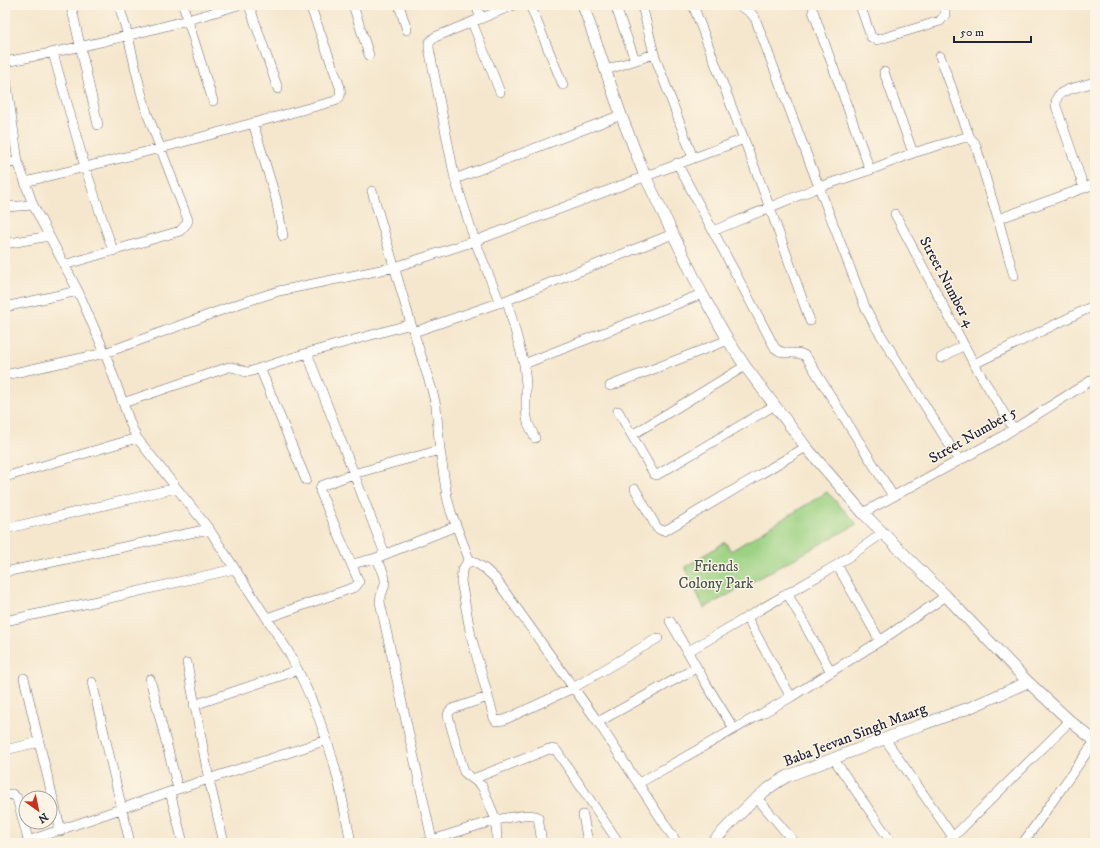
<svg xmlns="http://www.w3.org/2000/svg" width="1100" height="848" font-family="'IM FELL DW Pica',serif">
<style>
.green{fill:#9bd182;stroke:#5e7a5e}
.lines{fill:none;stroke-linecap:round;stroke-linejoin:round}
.minor-casing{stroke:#6c676e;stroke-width:10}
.tertiary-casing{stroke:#6c676e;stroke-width:12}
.minor{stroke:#fff;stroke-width:9}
.tertiary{stroke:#fff;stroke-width:11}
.labels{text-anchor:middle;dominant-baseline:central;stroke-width:3;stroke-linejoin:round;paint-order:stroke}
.street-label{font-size:15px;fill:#22223b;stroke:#fcf5e5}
.park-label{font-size:15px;fill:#465750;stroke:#fcf5e5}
</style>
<rect width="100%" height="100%" fill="#fcf5e5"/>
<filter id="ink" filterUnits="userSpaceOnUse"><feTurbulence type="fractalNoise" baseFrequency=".025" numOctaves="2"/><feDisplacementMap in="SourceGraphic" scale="8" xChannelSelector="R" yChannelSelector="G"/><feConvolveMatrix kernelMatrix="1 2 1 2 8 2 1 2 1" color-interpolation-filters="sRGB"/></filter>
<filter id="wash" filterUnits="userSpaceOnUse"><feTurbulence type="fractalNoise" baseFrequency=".012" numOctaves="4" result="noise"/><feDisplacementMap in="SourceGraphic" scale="16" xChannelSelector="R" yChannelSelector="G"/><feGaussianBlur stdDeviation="0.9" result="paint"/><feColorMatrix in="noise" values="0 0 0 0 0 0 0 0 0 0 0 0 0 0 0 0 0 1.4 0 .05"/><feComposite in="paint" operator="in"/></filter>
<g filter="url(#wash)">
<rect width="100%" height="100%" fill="#f5e7cd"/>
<path class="green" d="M827,492L857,524L704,608L685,567L725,542L731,551Z"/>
</g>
<g filter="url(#ink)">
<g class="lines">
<g class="minor-casing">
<path id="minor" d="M71,5L98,125
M183,5L213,101
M249,5L278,89
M353,5L369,55
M399,5L407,30
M476,5L481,19
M530,5L563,85
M615,5L635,60
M642,5L654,54L693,158
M693,5L770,208L810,321
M738,5L750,12L755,18L819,187L865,307L874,324L959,460
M860,5L871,37L877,40L940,21L945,15V5
M813,11L870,170
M472,22L500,92
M53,53L85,167L113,251
M940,56L970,138
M5,62C84,47 162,29 238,5
M606,70L654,54
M5,72L18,162L25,182L33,205L78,291L105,353L132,428L137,438L209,529L288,651C303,679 316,708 326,738C338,772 344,808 351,843
M884,72L913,153
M253,123L276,199L283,236
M5,163L18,162
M677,163L775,348C786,358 799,348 807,358L893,496
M455,179L621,115
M25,182L161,148L335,101C341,97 341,94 340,87L310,5
M1084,188L1056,106C1056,103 1056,99 1058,96C1062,89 1087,85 1095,82
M372,191L411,324L432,390L436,406L440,450L447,497L451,512L469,559L462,571L461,581L471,636L494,718L496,721L504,720L573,688L658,638
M5,207L33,205
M895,214L974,364L1013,428
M998,219L1095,184
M713,231L819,187L870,170L913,153L963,138H970L975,143L998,219L1014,276
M5,244L49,236
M64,265L180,231L187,223L188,220L147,113L141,92L128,36L119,5
M507,300L524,364L526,384V411L528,423L535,438
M500,303L475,241L455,179L429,48V43L435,37L514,5
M5,307L78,291
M414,332L507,300L673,234
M307,353L385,554
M941,358L964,345
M524,364L702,294
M974,364L1095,305
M260,368L306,480
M5,375L105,353L241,303L279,291L395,267L475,241L744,139
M610,386L728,340
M123,403L229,367C237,366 242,373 249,372L307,353L411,324
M618,411L654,474L657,475L775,405
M632,435L745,366
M5,477L137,438
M635,489L657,528L663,531L668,529L806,447
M863,513L993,442L1095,378
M5,529L176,488
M376,558C380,565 386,575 385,583C384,590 380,595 380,602L432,840
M469,559L484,568L495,578L598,722L677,843
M352,564L376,558L456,526
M837,565L880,641
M5,572L209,529
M787,593L831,672
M267,618L355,587L357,585L359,582L320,491L321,486L353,474L440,450
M747,618L791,697
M5,621L84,604L234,569
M670,621L705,682L734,729
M687,652L837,565L883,533
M187,663L209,780L224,843
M24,678L39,742L61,831
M150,679L178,789
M92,682L130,843
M488,697L452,709L449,712L448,716L464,772L482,786L496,820L497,843
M194,705L298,670
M598,722L696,668
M885,739L953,837
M5,750L39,742
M833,758L892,843
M473,779L549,749L556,750L619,843
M639,783L791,697L880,641L946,596
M170,792L183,843
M5,795L12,794L17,798L29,843
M757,798L795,843
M583,815L588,843
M28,841L178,789L327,740
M424,843C443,837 524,807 538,817L542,843
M947,843L1070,721
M1023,843L1095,741"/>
</g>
<g class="tertiary-casing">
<path id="tertiary" d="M583,5L621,115L645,176L702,294L728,340L745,366L806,447L863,513L946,596L1028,682L1070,721L1095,741
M712,843C735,819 758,792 788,776L918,726L969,708L1028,682"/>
</g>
<use href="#minor" class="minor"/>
<use href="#tertiary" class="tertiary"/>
</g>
</g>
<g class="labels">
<g class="street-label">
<text transform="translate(947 282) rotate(62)">Street Number 4</text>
<text transform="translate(973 435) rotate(-30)">Street Number 5</text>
<text transform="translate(855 735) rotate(-21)">Baba Jeevan Singh Maarg</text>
</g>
<g class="park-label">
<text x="716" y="566">Friends<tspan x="716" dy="17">Colony Park</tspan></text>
</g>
</g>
<rect width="1100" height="848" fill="none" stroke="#fcf5e5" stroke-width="20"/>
<g transform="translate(38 810) rotate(147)"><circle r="19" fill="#fcf5e5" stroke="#a5a1a1"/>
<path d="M0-3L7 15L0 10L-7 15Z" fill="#c8321e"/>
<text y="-6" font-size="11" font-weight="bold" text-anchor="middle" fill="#22223b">N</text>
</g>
<path d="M954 36v6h77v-6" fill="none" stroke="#22223b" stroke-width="2"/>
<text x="960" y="36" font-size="12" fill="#22223b" stroke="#fcf5e5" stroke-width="3" paint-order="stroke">50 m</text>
</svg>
